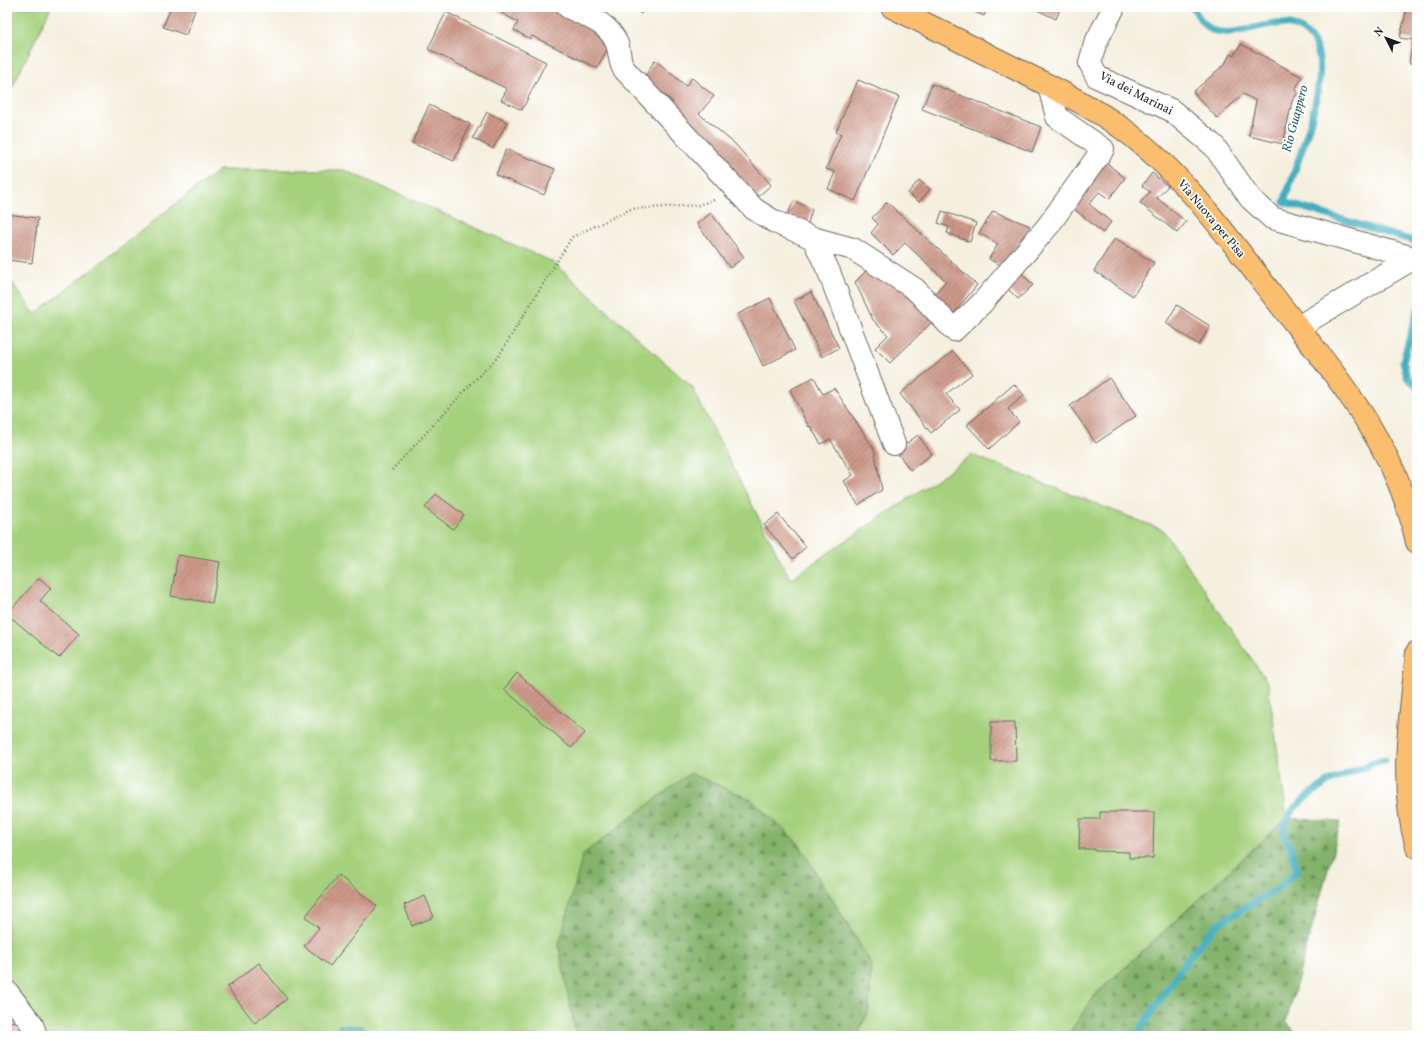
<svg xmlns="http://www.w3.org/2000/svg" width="1424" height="1043" font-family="Vollkorn,serif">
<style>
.grass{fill:#a5d17d;stroke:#60764c}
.forest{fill:url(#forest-firs);stroke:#506844}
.water{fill:url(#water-waves);stroke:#2e656d}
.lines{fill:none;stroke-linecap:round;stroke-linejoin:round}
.stream{stroke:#41aebe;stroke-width:7}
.building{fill:url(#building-hatch)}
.minor-casing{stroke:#686660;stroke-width:24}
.major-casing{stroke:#686660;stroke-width:24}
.path{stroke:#686660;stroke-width:2.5;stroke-dasharray:1 3;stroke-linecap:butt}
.minor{stroke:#fff;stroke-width:22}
.major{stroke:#fbbd6e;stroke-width:22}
.labels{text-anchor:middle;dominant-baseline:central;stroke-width:3.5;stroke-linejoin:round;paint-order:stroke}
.street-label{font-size:12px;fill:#1c1c1c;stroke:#fff}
.water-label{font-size:13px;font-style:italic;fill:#2e656d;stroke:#fff}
</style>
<defs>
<pattern id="forest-firs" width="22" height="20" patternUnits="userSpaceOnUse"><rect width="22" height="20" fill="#84b36c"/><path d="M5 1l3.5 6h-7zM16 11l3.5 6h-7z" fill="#6b9158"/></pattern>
<pattern id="water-waves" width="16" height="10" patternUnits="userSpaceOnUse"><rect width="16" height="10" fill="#41aebe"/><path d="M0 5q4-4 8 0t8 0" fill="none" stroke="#368d9a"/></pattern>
<pattern id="building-hatch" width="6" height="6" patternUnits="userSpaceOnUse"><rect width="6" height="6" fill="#cd9889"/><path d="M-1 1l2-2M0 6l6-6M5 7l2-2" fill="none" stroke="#a67b6f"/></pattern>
</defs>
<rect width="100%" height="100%" fill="#fff"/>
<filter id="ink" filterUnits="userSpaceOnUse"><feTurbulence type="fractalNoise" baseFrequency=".025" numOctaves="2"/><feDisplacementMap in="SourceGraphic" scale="8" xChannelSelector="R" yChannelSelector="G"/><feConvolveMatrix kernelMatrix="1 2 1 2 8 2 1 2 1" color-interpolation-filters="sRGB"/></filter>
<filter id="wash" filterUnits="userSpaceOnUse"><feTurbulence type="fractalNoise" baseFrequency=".012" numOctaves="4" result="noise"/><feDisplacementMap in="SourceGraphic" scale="16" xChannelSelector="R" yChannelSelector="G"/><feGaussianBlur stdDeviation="0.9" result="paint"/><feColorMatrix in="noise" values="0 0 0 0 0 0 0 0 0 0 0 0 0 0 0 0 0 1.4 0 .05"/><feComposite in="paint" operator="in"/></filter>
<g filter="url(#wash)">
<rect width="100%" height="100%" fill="#f4efde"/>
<path class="grass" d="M7,7H51L7,98Z
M219,170H344L553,262L692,387L790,579L972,455L1163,530L1268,683L1287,818L1096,994L1067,1036H857L869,1009L871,963L798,843L752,800L559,946L576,1036H7V276L35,314Z"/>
<path class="forest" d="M690,773L752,800L798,843L871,963L869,1009L857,1036H576L559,946L583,854Z
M1287,818L1341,822L1286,1022L1299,1036H1067L1096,994Z"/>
<path class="water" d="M339,1025L363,1026L362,1036H339Z"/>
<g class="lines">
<path class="stream" d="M1193,7C1197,15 1204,26 1212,30C1243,41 1279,8 1307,34C1321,47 1321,70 1318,88C1312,127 1296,165 1284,202L1417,242
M1417,311L1403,361L1407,377L1417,387
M1136,1036L1189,957L1216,925L1279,888L1297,871L1290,846L1285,839L1283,828L1292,810L1309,795L1328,782L1379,761L1385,760"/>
</g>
<g id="blocks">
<path class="building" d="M171,7H196L186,35L163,27Z
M490,7H550L612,40L597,68L532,36L530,39L514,30L518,22Z
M632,7H647L641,14Z
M964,7H988L984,16Z
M1031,7H1061L1056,19Z
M1407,7H1417V65L1409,63L1413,40L1400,38Z
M446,12L546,62L522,110L501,100L507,89L428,49Z
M1241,44L1302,77L1295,90L1298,92L1292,101L1283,144L1249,136L1256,101L1243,94L1217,118L1193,92L1225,64L1230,54L1234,56Z
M655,60L686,86L692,78L714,96L699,114L735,144L771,185L753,201L666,110L673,102L644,78Z
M858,80L899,97L855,201L828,189L835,172L826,169L841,134L836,132Z
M932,84L1041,127L1032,152L922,109Z
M429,105L470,124L454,161L412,143Z
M487,112L507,122L493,149L473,138Z
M506,149L555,169L544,195L496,175Z
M1103,160L1125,178L1109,199L1099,192L1089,204L1111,222L1103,233L1067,203Z
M1152,173L1168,186L1157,198L1186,222L1177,233L1140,203L1150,192L1142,186Z
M919,180L930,189L919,202L908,193Z
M794,201L812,209L805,234L784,221Z
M887,202L977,285L950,318L929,300L946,281L905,243L893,255L871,233L878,224L872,218Z
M942,211L976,223L970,242L947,233L949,227L938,223Z
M993,211L1030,226L1002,266L989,259L998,244L979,233Z
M711,213L744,257L730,268L697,224Z
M7,214L38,218L32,263L7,260Z
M1115,238L1154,263L1133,296L1094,271Z
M866,271L906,290L935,319L890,363L875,348L888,335L873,320L855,282Z
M1019,271L1033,285L1018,299L1004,285Z
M811,292L839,348L822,357L794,301Z
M770,298L795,350L763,366L738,314Z
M1177,305L1210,326L1199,345L1166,323Z
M953,351L972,374L946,394L960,410L931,433L900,394Z
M814,377L823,394L834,388L874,449L882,490L858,505L844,481L853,475L830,439L821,444L810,426L809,427L790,390Z
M1109,378L1136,416L1096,443L1070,406Z
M1014,384L1024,395L1008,409L1019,422L989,449L967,425Z
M918,435L932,454L910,470L896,451Z
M436,494L464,515L453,529L425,508Z
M778,514L806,547L793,559L764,525Z
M178,555L220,562L212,603L171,596Z
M39,578L51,588L40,601L79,634L59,658L7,614Z
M517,673L585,733L571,748L504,689Z
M991,722H1015L1016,761H991Z
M1100,812H1154L1153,858H1129V852L1095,851V849H1079L1080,819H1100Z
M338,875L377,906L330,966L304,946L319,928L305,917Z
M425,896L434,917L412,926L404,905Z
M259,963L287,999L255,1023L227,987Z
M21,1019L27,1036H12L8,1023Z"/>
</g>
</g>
<g filter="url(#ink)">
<use href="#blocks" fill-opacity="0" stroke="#686660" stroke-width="1"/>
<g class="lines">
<g class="minor-casing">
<path id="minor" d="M568,7C587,16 610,24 617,44C620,52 619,60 623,68L754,209L775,222L813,238L853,249L915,289L954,330L982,303L1048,226L1103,149L1057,117L1049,86
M1114,7L1095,44L1090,63L1097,77L1171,110L1214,146L1250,198L1272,218L1414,258
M813,238L829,272L894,444
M1298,327L1414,258L1417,259
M7,992L32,1024L36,1036"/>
</g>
<g class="major-casing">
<path id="major" d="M892,7C934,28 976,49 1018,70C1053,88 1090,105 1123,129C1182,173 1226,234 1271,293C1332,372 1396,441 1417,542
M1417,652C1411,716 1398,783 1417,847"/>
</g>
<path class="path" d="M392,470L469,386L498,357L572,237L631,209L698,205L714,200"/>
<use href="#minor" class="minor"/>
<use href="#major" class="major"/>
</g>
</g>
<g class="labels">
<g class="street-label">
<text transform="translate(1136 94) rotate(27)">Via dei Marinai</text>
<text transform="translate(1211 219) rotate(50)">Via Nuova per Pisa</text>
</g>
<g class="water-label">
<text transform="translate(1296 119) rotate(-75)">Rio Guappero</text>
</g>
</g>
<rect width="1424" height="1043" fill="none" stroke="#fff" stroke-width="24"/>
<g transform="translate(1386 38) rotate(312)" stroke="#ffffff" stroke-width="3" paint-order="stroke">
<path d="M0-3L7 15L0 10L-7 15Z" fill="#1c1c1c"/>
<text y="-6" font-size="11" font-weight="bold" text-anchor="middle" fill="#1c1c1c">N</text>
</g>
</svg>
